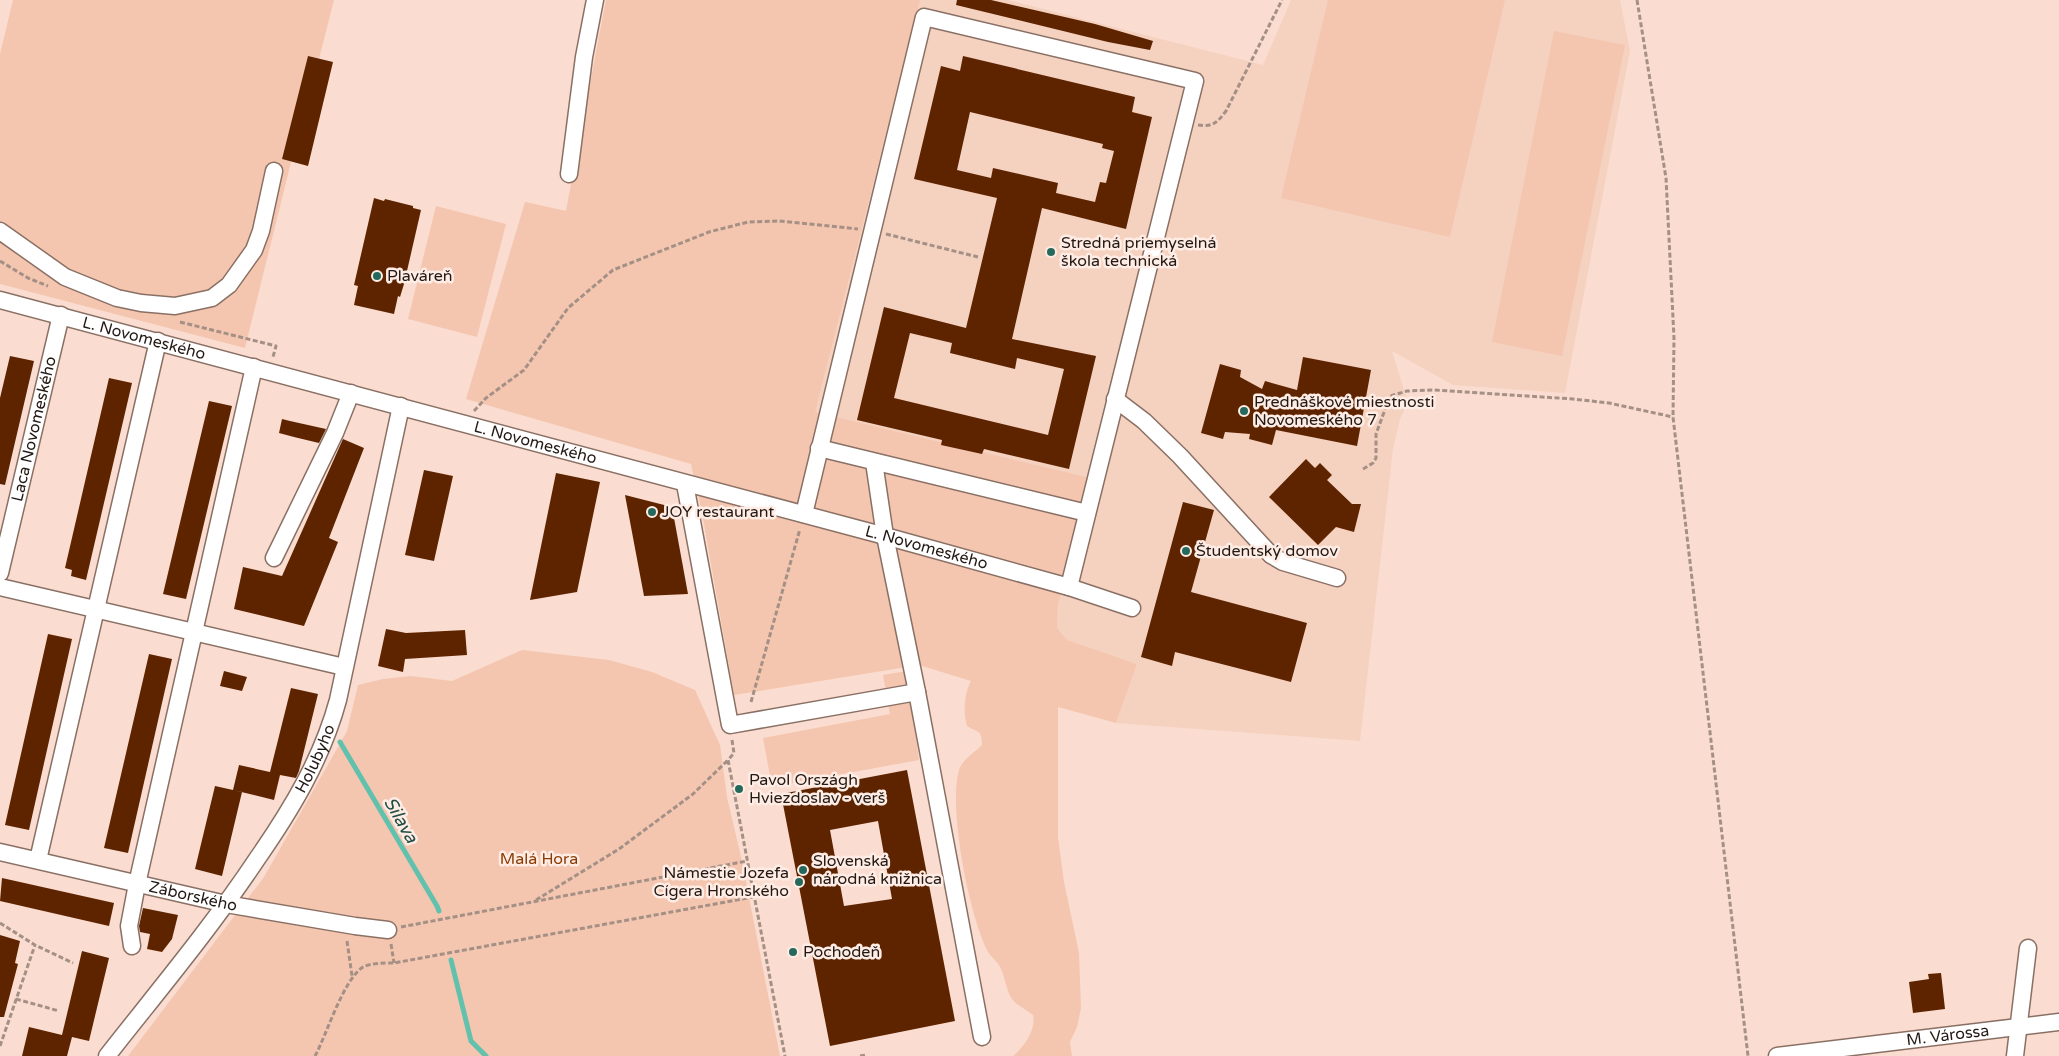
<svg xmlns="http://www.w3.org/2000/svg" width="2059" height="1056" font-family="'Varela Round',sans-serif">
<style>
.built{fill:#f5d1c0}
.green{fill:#f4c6b0}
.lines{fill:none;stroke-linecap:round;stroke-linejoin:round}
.stream{stroke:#62c1ac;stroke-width:5}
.building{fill:#5e2400;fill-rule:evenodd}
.minor-casing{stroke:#8a7064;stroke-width:19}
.path{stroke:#a59086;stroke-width:3;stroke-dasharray:5 2.5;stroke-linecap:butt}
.minor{stroke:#fff;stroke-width:16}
.poi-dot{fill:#24695c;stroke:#ffede5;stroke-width:2}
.labels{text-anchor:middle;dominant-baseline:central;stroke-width:5;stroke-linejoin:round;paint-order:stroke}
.poi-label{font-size:16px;fill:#231914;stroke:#ffede5;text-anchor:start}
.street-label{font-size:16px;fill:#231914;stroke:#ffede5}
.park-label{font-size:16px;fill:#8c3b02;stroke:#ffede5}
.water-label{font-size:18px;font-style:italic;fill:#254f46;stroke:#ffede5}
</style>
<rect width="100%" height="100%" fill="#faddd0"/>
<path class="built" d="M606,0H1008L1263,65L1291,0H1620L1630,51L1565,393L1453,385L1392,351L1408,403L1400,419L1393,449L1360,741L1116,723L1137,664L1067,640L1057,628L1058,605L1067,568L705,461L525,202L566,211Z"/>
<path class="green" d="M13,0H334L319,59L308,57L282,159L291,162L245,348L0,284V54Z
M606,0H920L815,412L1090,478L1058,605L1057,628L1067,640L1137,664L1116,723L1058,707V837L1064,882L1079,953L1081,1008L1077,1027L1070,1042L1072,1056H1013C1025,1046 1036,1030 1033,1015C1027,1010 1016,1005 1012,999C1006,990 1005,976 1000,967C997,961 991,957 988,952C969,916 948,808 959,770C963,759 974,753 982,745C982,729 978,733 967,726C963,712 964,694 971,681L919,665L734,695L702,513L691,464L466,399L525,202L566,211Z
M1328,0H1505L1450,237L1281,198Z
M1554,31L1625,45L1562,356L1492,342Z
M436,206L506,224L477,337L408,319Z
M522,650L609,660L652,672L695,690L720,745L727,797L742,861L780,1056H128L264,877L347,731L358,685L383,679L411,676L452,681Z
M907,671L919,760L772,787L763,738L890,714L883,675Z"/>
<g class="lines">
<path class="stream" d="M340,742L437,906L439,911
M451,960L471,1041L486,1056"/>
</g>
<path class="building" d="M957,0H991L1095,24L1153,41L1150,50L1108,42L956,5Z
M308,56L333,62L308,166L282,159Z
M963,56L1135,97L1132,112L1152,117L1126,229L1042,208L1012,339L1096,356L1069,469L984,449L982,454L941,445L942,440L857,420L884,307L966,328L997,198L914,179L941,66L960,71ZM970,112L1103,144L1102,148L1114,151L1106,183L1100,182L1095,202L1056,193L1058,183L993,168L991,178L957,170ZM910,333L952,343L950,353L1015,369L1017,358L1064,369L1048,435L894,398Z
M374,198L384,201L385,199L413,206V208L421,210L404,284L400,297L398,296L394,314L354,305L358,286L354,285Z
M10,356L34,361L5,485L0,484V398Z
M1303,357L1371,370L1357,446L1276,430L1272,445L1249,439L1250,434L1225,432L1223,439L1201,433L1220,364L1241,370L1240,377L1262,389L1265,381L1297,390Z
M109,378L132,383L86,580L71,576L72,570L65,568Z
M209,401L232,406L186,599L163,594Z
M282,419L290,421L326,429L319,443L294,437L279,433Z
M343,439L364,448L329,538L338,542L304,626L234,609L243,567L282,576Z
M1306,459L1315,468L1320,463L1332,475L1327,480L1352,504H1361L1354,532L1336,527L1318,545L1269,497Z
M424,470L453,476L434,561L405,555Z
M556,473L600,482L577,592L530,600Z
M625,495L672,507L688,594L644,596Z
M1183,502L1214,510L1191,592L1307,623L1291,682L1175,652L1172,666L1141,657Z
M386,629L406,633L465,630L467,655L405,659L403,672L378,666Z
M48,634L72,639L29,830L5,825Z
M149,654L172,659L128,853L104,848Z
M224,671L247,677L242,691L220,686Z
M291,688L318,694L299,771L296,778L280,775L274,800L233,790L239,765L270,772Z
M907,770L955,1021L830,1046L781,794ZM878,821L892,899L844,906L830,830Z
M215,786L242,792L222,876L195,869Z
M2,878L114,903L109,926L0,901Z
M143,908L178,915L172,939L162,952L147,949L150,934L140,932L139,926Z
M0,935L20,941L15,963L18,964L4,1017H0Z
M82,951L109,958L89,1041L72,1037L67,1056H22L29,1027L62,1035Z
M1941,973L1945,1009L1913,1013L1909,982L1929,979L1928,974Z"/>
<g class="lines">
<g class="minor-casing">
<g id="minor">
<path d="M569,174L584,57L595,0"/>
<path d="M0,231L65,277L117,298L141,303L175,306L212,298L229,285L254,250L261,231L274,171"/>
<path id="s1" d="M0,300L885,536L1069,587L1132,608"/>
<path d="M1115,399L1144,421L1180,456L1271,555L1283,562L1337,578"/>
<path d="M819,448L1087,513"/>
<path d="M874,462L885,536L917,692L982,1037"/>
<path d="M685,484L730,725L917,692"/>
<path d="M804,514L924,17L1195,81L1069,587"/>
<path d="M274,558L335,433L351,393"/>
<path id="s2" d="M0,573L61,315"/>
<path d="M0,587L344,667"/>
<path id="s3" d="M0,852L226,904L355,926L388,930"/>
<path d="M38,860L158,341"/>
<path d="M132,946L129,926L137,884L254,367"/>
<path id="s4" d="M107,1056C158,991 211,928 257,859C291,810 322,759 338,700L401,406"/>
<path id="s5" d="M1777,1056L2059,1022"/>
<path d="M2015,1056L2028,948"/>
</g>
</g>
<path class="path" d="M1637,0L1666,178L1674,338L1673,417L1748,1056
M1198,125C1213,127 1217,123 1226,111L1282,0
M886,234L978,257
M0,261L28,278L48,286
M180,322L276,346L273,357
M474,411L486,398L524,370L568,308L613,270L709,232L748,222L779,221L858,229
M1363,469L1373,463L1376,458V434L1390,396L1407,391L1434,390L1573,399L1609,403L1673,417
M751,702L800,529
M732,740L734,753L728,760L785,1056
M536,900L619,849L693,794L728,760
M0,923L35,945L73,963
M401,927L747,861
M347,941L352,976
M391,944L394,963
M16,999L59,1011
M0,1046L35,945
M315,1056C327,1034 343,980 363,967C371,963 385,963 394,963L753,897
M860,1056L867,1055"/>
<use href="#minor" class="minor"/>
</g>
<g class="poi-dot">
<circle cx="1051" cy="252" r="5"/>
<circle cx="377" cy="276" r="5"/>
<circle cx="1244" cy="411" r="5"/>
<circle cx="652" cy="512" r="5"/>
<circle cx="1186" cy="551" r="5"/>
<circle cx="739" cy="789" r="5"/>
<circle cx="803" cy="870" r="5"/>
<circle cx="799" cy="882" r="5"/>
<circle cx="793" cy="952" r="5"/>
</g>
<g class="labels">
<g class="poi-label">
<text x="1061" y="243">Stredná priemyselná<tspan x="1061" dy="18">škola technická</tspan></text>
<text x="387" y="276">Plaváreň</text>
<text x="1254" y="402">Prednáškové miestnosti<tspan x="1254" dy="18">Novomeského 7</tspan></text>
<text x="662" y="512">JOY restaurant</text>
<text x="1196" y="551">Študentský domov</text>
<text x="749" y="780">Pavol Országh<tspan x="749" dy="18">Hviezdoslav - verš</tspan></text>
<text x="813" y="861">Slovenská<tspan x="813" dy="18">národná knižnica</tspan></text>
<text x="789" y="873" text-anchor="end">Námestie Jozefa<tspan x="789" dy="18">Cígera Hronského</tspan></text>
<text x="803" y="952">Pochodeň</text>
</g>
<g class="street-label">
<text stroke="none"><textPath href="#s1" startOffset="149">L. Novomeského</textPath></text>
<text stroke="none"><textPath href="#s2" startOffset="148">Laca Novomeského</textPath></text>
<text stroke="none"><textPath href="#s1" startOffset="554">L. Novomeského</textPath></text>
<text stroke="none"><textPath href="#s1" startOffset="959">L. Novomeského</textPath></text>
<text stroke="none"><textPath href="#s4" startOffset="364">Holubyho</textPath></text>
<text stroke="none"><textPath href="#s3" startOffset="198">Záborského</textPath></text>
<text stroke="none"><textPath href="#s5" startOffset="172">M. Várossa</textPath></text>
</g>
<g class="park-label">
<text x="539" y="859">Malá Hora</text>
</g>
<g class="water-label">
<text transform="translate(401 820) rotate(60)">Silava</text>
</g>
</g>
</svg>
